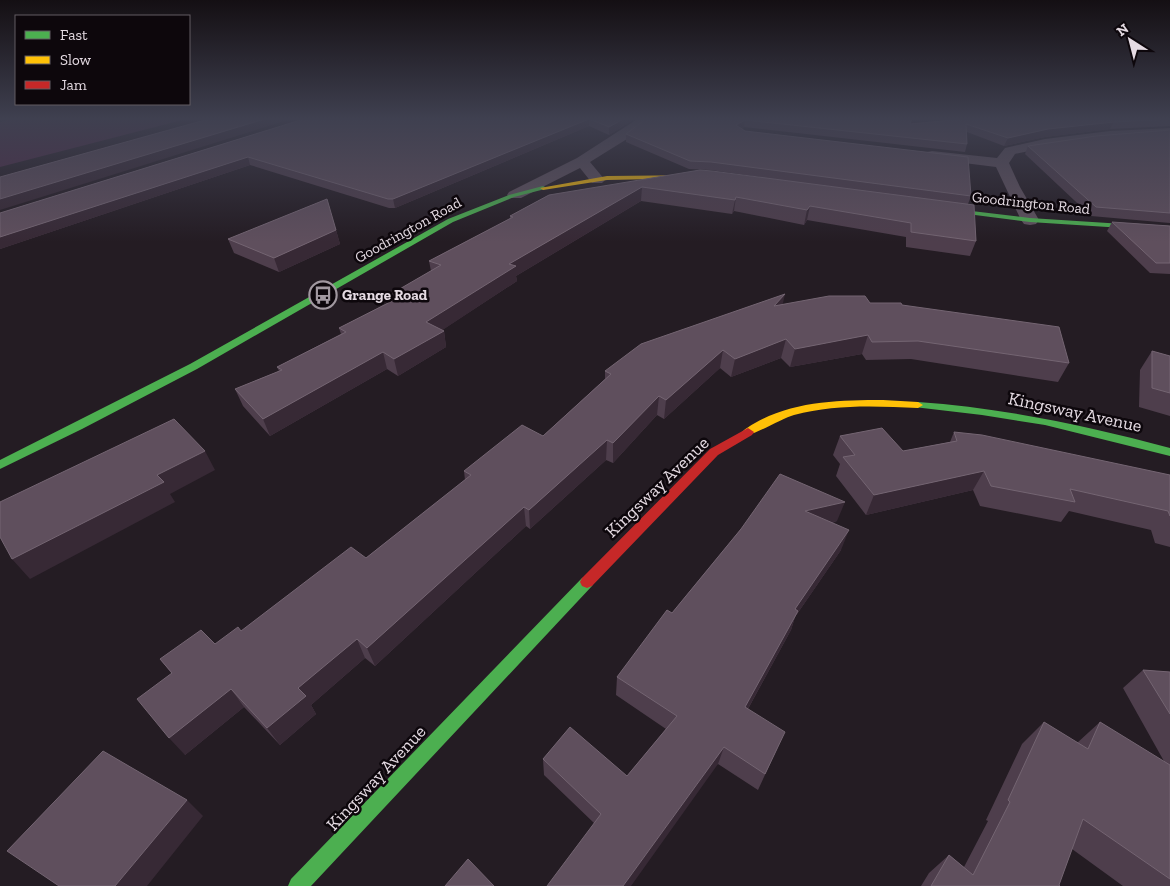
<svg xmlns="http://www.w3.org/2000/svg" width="1170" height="886" font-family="'Zilla Slab',serif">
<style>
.green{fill:#4e2a47}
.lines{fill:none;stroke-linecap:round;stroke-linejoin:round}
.street{fill:#60525e;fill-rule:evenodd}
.fast{fill:#4caf50;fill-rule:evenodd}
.slow{fill:#ffc107;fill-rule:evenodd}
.jam{fill:#c62828;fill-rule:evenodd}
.wall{fill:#4e3e4c}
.shaded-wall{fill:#372935}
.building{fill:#5f4f5d;stroke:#746572}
.labels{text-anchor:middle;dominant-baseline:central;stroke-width:5;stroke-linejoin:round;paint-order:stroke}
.far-street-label{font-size:15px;fill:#e5dbe3;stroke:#0d070c}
.far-poi-label{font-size:15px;font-weight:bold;fill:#e5dbe3;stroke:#0d070c;text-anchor:start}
.street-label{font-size:18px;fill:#e5dbe3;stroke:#0d070c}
</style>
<rect width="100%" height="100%" fill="#241c23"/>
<path class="green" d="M15,118H190L0,167V122Z"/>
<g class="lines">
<path class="street" d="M639,118H653L635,134L590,162L605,180L602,183H592L580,168L521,198H509L507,195L509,192L577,158Z
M1170,128V136C1118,139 1066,142 1015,154L1009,163L1020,187L1039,220L1036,224L1030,225L1024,224L1021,220L996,167L932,159L927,158L925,155L927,152L932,151L997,158L1005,148L1045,139L1110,131Z"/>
<path class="fast" d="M543,186L545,187V189L514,197L453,222L197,369L82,429L0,469V460L190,364L448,219L509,195Z
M938,207L1030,218L1170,227V231L1030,222L936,210L935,209Z
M918,402C1004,408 1087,426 1170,448V456L1045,425L982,415L914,407L913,405L914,403Z
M587,576L592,578L594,582L592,586L311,886H288L291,879L582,578Z"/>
<path class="slow" d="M702,175L704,176V178L607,180L543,190L540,188L607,176Z
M883,400L918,402L923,405L918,408C877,406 834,404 794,415C782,418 752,437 744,435L742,432C746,428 750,426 755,423C793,401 840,400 883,400Z"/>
<path class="jam" d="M748,428L754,432L752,435L718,455L592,586L587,588L582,586L580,582L582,578L710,449Z"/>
</g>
<path class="wall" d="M307,118H636L609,135L589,126L395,208H389L250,165L0,249V213Z
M647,118H912L910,124L1170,118V126L1110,129L1045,137L1004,146L967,132V144L965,152L744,127L742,129L745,131L971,196L968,204L976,241L970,256L906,247V237L807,220L804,225L734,211L732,214L641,201L516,276L517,281L442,330L444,331L446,347L398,376L387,369L270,436L243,406L235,389L279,371L277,367L341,334L339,328L392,301L391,294L431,271L429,261L510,219V216L549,195L760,177L710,170L689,169L626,142V134Z
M1170,130V223L1091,216L1025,154L1028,146Z
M1112,222L1170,226V274L1150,273L1107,231Z
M336,230L340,244L279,272L234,253L228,239Z
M870,303L902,305L1069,363L1058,382L911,359L866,360L862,354L790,367L781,358L731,377L720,368L664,419L657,415L613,463L606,460L530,529L526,526L375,666L365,658L311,705L316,714L280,745L244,707L185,755L172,674L160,659L215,644L241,631L366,558L465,480L464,471L543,436L605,379V371L783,304Z
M1152,351L1170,356V416L1139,407L1140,370Z
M954,432L1170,475V547L1155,543L1151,530L1069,511L1061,522L980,506L973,490L866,515L836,476L840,464L833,455L840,436L903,451L950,442Z
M837,521L832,523L841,550L795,617L791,630L748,709L777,749L758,790L718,764L594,823L544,775L543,759L627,776L666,729L616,695L617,677L672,613L741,529Z
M1143,670L1170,672V886H1123L1072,849L1059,885L1060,886H921L929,873L949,855L964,867L988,821L986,820L1022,744L1044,722L1077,743L1100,722L1165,763L1123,688Z"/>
<path class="shaded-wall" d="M268,118H294L0,210V199Z
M625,118H636L609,135V127Z
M589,119V126L395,208L393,199Z
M745,120L744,127L735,132L736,125Z
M1114,122L1110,129L1045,137L1004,146L1008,138L1048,129Z
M248,157L250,165L0,249V237Z
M642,187L641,201L516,276L517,281L429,339L426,322L509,264Z
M736,197L734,211L732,214L735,200Z
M810,206L807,220L804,225L807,210Z
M336,230L340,244L279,272L274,258Z
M785,294L781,312L774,306Z
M444,331L446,347L398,376L394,359Z
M868,335L862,354L790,367L795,349Z
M786,339L781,358L731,377L735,359Z
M723,350L720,368L664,419L666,400Z
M383,352L387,369L270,436L263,419Z
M659,396L657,415L613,463V443Z
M607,440L606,460L530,529L529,510Z
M205,451L215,470L170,494L175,502L30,579L12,559L157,475Z
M984,471L973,490L866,515L874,495Z
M845,502L837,521L799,530L805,511Z
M524,507L526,526L375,666L367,648Z
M849,530L841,550L795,617L791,630L739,725L745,707L795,609Z
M357,639L365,658L311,705L316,714L280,745L267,728L298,688Z
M231,689L244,707L185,755L169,738Z
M724,747L718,764L631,886H623Z
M187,800L203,816L147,886H115Z"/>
<path class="building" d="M212,118H268L0,199V177Z
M307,118H625L609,127L589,119L393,199H388L248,157L0,237V213Z
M647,118H912L910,124L974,118H1170V119L1114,122L1048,129L1008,138L966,124L967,144L745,120L736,125L745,131L968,157L971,196L711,162L690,161L626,134Z
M1170,130V213L1096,207L1028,146L1096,136Z
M700,170L712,171L974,205L976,241L911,232V223L810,206L807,210L736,197L735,200L642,187L509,264L516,266L426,322L444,331L394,359L383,352L263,419L235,389L282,370L277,367L346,332L339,328L400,297L391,294L441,265L429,261L513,217L510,216L549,195Z
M327,199L336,230L274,258L228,239Z
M1112,222L1170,226V263H1156Z
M785,294L774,306L829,296H865L870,303H901L902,305L1059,327L1069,363L918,341L872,342L868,335L795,349L786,339L735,359L723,350L666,400L659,396L613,443L607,440L529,510L524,507L367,648L357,639L298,688L306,696L267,728L231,689L169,738L137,699L172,673L160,659L201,630L215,644L238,627L241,631L351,547L366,558L471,475L464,471L522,425L543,436L611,374L605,371L641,344Z
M1152,351L1170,356V393L1152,388Z
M174,419L205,451L157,475L164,482L12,559L0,537V502Z
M882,428L903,451L957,441L954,432L982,435L1170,475V516L1168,511L1070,489L1075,502L991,486L984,471L874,495L843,457L855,455L840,436Z
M780,474L845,502L805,511L849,530L795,609L798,611L745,707L785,732L765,774L724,747L623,886H547L601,814L543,759L570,727L627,776L677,716L617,677L667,610L672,613L741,529Z
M1143,670L1170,672V714Z
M1044,722L1088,749L1100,722L1170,765V879L1083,819L1059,885L1060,886H931L949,855L973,875L1010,802L1008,800Z
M103,751L187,800L115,886H59L7,851Z
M468,859L494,886H445Z"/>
<linearGradient id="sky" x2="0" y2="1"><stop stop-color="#140f13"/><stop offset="0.49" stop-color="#3f4050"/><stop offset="1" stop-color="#3f4050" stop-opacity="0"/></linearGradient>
<rect width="1170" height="242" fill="url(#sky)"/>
<defs>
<g id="bus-ring" transform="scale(1.4375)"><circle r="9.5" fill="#0d070c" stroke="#a198a0" stroke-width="1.5"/><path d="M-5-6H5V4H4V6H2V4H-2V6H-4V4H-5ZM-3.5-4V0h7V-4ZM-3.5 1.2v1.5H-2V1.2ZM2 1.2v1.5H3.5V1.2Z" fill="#a198a0"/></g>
</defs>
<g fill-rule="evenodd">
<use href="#bus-ring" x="323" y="295"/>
</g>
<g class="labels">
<g class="far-street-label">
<text transform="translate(1031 203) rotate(6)">Goodrington Road</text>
<text transform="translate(408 230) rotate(-29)">Goodrington Road</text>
</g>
<g class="far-poi-label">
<text x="342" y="295">Grange Road</text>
</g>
<g class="street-label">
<text transform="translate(1075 412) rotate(12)">Kingsway Avenue</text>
<text transform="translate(657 487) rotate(-44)">Kingsway Avenue</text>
<text transform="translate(376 778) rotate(-47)">Kingsway Avenue</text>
</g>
</g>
<rect x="15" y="15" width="175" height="90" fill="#0d070c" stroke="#635c62"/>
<rect x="25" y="31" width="25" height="8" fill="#4caf50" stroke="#635c62"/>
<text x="60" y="40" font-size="15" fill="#e5dbe3">Fast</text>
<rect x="25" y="56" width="25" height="8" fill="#ffc107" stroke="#635c62"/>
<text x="60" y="65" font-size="15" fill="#e5dbe3">Slow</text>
<rect x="25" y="81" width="25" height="8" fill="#c62828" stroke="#635c62"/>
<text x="60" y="90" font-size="15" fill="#e5dbe3">Jam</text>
<g transform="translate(1130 40) rotate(324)" stroke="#0d070c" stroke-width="4" paint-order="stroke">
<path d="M0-4L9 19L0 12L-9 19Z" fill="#e5dbe3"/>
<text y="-8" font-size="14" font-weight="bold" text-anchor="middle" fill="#e5dbe3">N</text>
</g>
</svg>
